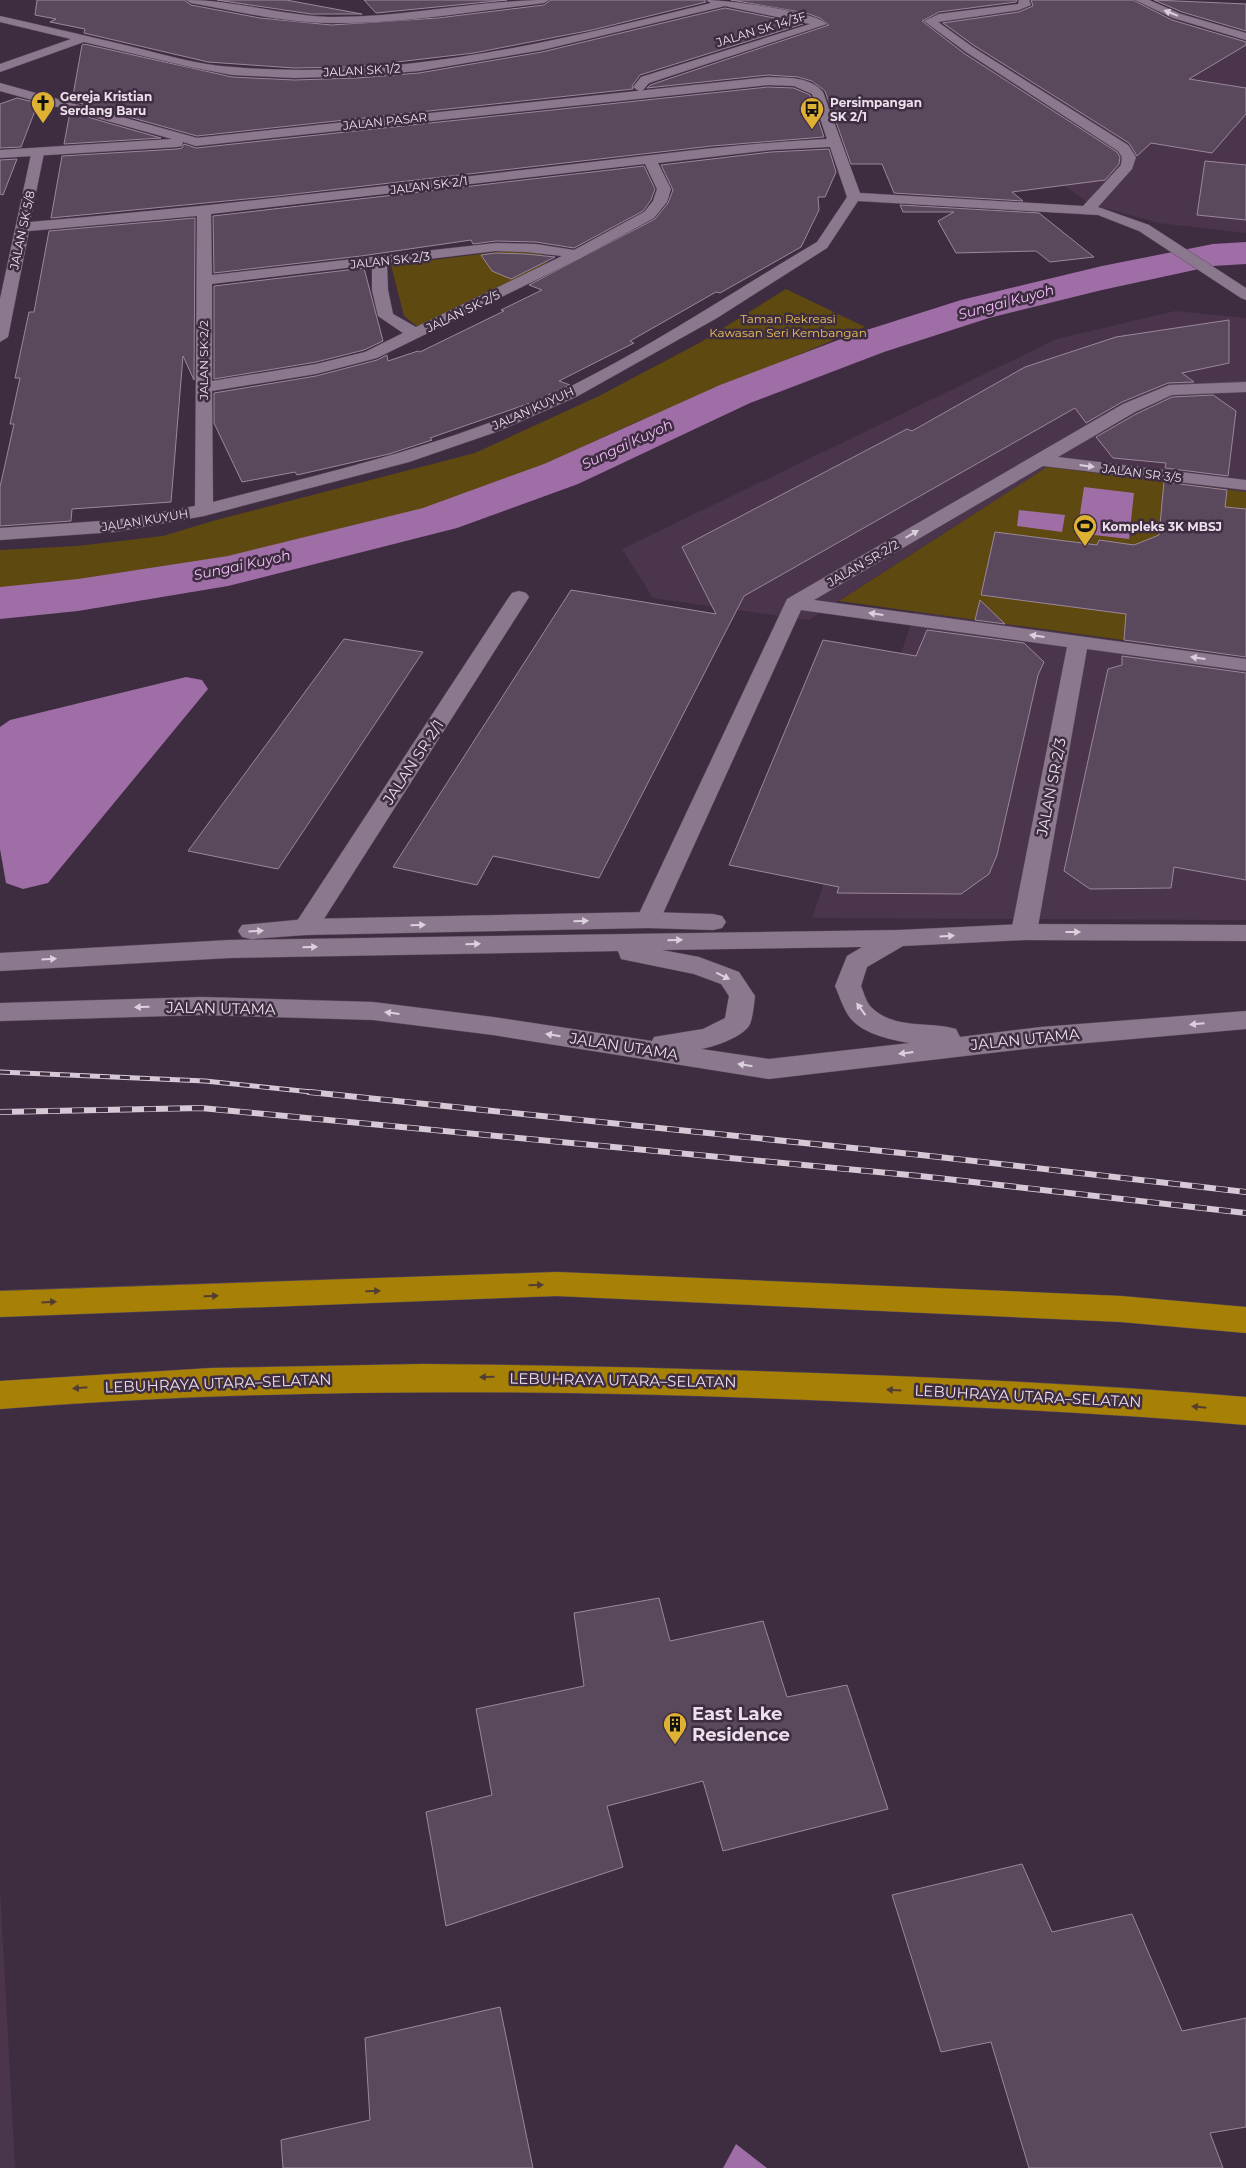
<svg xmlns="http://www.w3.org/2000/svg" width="1246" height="2168" font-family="Montserrat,sans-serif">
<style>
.built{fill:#4a354d}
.green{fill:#5e4910}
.water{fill:#a06ea7}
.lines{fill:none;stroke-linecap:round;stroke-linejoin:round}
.river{fill:#a06ea7;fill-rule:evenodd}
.building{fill:#5a485c;stroke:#9b879d}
.minor-casing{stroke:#584a5a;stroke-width:1}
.tertiary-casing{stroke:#584a5a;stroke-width:1}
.motorway-casing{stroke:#584a5a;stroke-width:1}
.minor{fill:#8c788e;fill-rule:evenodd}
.tertiary{fill:#8c788e;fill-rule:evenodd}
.motorway{fill:#a78105;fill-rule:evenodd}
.rail-far1-casing{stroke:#d5c9d6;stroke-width:5}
.rail-casing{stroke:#d5c9d6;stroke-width:6}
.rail-far1{stroke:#3e2d40;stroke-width:3;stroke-dasharray:10;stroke-linecap:butt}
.rail{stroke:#3e2d40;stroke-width:4.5;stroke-dasharray:12;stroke-linecap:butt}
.oneway{fill:#ddd0de}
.oneway2{fill:#533e34}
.labels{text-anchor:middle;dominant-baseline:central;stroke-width:5;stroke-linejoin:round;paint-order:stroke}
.far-street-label{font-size:12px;fill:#ebe0ec;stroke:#3e2d40}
.far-poi-label{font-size:12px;font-weight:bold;fill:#ebe0ec;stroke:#3e2d40;text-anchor:start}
.far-park-label{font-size:12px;fill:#eac158;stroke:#3e2d40}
.far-water-label{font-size:14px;font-style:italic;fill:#f6befe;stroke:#3e2d40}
.street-label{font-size:15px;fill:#ebe0ec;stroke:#3e2d40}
.near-poi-label{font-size:18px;font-weight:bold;fill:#ebe0ec;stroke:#3e2d40;text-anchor:start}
</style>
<rect width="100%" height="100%" fill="#3e2d40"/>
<path class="built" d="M1091,0H1133L1193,28L1246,40V233L1159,223L1090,204L846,28Z
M1175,311L1246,318V492L1047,467L809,620L653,598L622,549L1057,339Z
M915,612L1246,658V920L812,918Z
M0,1888L15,2168H0Z"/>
<path class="green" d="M522,249L540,251L548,265L418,327L404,316L391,265Z
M786,289L865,327L632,424L504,483L394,522L196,569L0,590V550L77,546L163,536L216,520L475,453L599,396L701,342Z
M1047,467L1246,492V657L839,601Z"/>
<path class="water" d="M1084,487L1134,493L1129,539L1077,533Z
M1019,510L1065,515L1062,532L1017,526Z
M186,677L202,680L208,689L48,883L23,889L6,883L0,849V727L10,720Z
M736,2144L767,2168H723Z"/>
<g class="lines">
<path class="river" d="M1246,242V264L1213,266L1102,290L989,318L884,352L750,403L578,484L457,528L228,586L78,611L0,619V587L78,579L228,556L423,508L544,464L720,385L854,334L961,300L1102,266L1213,244Z"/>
</g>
<path class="building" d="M37,0H184L191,5L260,18L331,25L438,18L544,5L551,0H704L706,2L592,30L474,53L354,67L294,68L208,62L84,33L85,29L50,22L56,19L35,15Z
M217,0H286L362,14H311Z
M364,0H507L376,13Z
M731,0H1017L1016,2L939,12L922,21L965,54L1117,152L1120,157L1119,164L1105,180L1012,192L1023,201L894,193L882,164H851L825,91L812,81L798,77L768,75L647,88L650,85L829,25L820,18L806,13Z
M1031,0H1133L1172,20L1246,42V45L1189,79L1246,88V114L1212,153L1151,143L1137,156L1129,143L975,46L943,23L1019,12L1033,6Z
M1154,0L1246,4V31L1182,12Z
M725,8L803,24L640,75L632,86L633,89L197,136L72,101L82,45L84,44L232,77L294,80L357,78L419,73L542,52Z
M768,87L794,88L810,95L824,137L712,146L277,196L51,218L62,156L177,149L182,148L184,144L196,148Z
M17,98L38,103L21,147L0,148V104Z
M70,112L161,138L64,144Z
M829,149L836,172L825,197H818L819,210L801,247L720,293L716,292L630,341L634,343L559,381L570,385L533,402L430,438L432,440L389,454L297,475L295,472L242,482L214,423V393L316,376L377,360L387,355L388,361L418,351L420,352L504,311L501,310L542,290L529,285L655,219L668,203L673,190L661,165L771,152Z
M17,159L3,195L0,194V160Z
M1205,161L1246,165V220L1197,215Z
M644,166L655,189L651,200L643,211L574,248L536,242L496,241L473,244L471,240L361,256L214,273L213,216Z
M900,205L1039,213L1094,257L1050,262L1036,251L956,253L938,221L954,212H903Z
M195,218L194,380L183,356L171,502L72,509L71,521L0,526V487L14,424H10L20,378H15L29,312H34L49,231Z
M496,253L526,254L555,257L511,279L492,271L481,255Z
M364,268L383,341L364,350L316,362L214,379V286Z
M1229,320V363L1182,373L1194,382L1168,383L1122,402L1086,423L1075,408L744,596L599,878L493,856L477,885L393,867L571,590L716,614L682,547L907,429L912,431L1025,367L1116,337Z
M1213,395L1236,411L1228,476L1165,468L1166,463L1113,458L1096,437L1136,414L1172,397Z
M1164,482L1227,490L1225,507L1246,509V657L1124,640L1126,614L981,595L995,532L1097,545L1099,540L1134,545L1159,535Z
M980,600L1005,624L975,620Z
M927,630L1024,643L1044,662L1038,675L997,855L989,874L961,894L837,893L839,887L729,865L823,640L916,656Z
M344,639L423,652L278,869L188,851Z
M1122,656L1246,673V880L1174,867L1171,888L1090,889L1064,871L1108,669L1122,665Z
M659,1598L670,1641L763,1621L787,1697L847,1685L888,1809L723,1851L703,1781L607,1806L623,1867L446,1926L426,1812L492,1795L476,1709L584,1686L574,1613Z
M1022,1864L1052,1932L1132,1914L1182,2031L1246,2018V2127L1210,2133L1223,2168H1029L991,2042L941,2052L892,1895Z
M500,2007L533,2168H283L281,2140L370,2120L365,2038Z"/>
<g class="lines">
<g class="minor-casing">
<path id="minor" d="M186,0C234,0 281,15 329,17C403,18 476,0 549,0L544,3C474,11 402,24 331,23C284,23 237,11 191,3Z
M706,0C726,0 815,11 827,24L649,83L643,90L639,91L633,87L641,77L810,24L725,6L542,50L419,71L357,76L294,78L232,75L190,67L84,42L0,72V64L71,39L0,22V16C44,26 88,36 133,47C165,55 199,65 233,67C395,81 554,42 711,3Z
M1019,0H1029L1031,5L1019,10L938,22L974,48L1128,145L1136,157L1132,169L1098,207L1149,225L1246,288V300L1241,298L1139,231L1098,215L858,201L827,248L717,318L576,397L499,431L409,462L204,516L115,532L0,540V528L115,520L195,506L197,216L29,231L8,337L0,342V299L32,150L37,149L44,153L30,222C195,208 359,189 523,170C624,159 725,144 827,139L812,94L794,86L768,85L196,146L190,142L196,138L768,77C786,78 810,76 823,92L860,193L1083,206L1121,165L1122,157L1118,151L966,52L924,21L939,14L1018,4ZM830,147L847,197L817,242C709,306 604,379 486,424C397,457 305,478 213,502L212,391L316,374L377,358L581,258L654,218L667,202L671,189L658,163L771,150ZM645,164L657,189L653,201L644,212L574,250L536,244L496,243L212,275L211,214ZM496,251L526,252L562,256L416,327L393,314L388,290L387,264ZM372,265V290L378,316L403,333L365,352L316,364L212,381V284Z
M1246,382V392L1172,395L1135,412L1058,457L1246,480V490L1043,466L814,600L1246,659V671L1087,649L1037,932L1033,938L1024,940L1015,938L1011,932L1067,647L801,610L660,920L657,926L648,928L639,926L636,920L787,599L1123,404L1169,385Z
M519,591L526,593L529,597L315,933L306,935L297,933L293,927L297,921L509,597L512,593Z"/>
</g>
<g class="tertiary-casing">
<path id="tertiary" d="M1135,0H1149L1181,14L1246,33V40L1173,18Z
M0,83L201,139L202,142L196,146L183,142L182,146L177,147L0,158V150L172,139L0,91Z
M648,912L713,914L722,916L726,922L722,928L713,930L648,928L306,935L251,939L242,937L238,931L242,925L306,919Z
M1024,924L1246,925V941L1024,940L903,946L867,967L861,986C864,993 866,1002 871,1007C894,1030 929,1021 956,1029L960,1037L1041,1027L1246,1011V1029L1041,1047L769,1079L493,1035L373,1020L202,1015L0,1021V1003L202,997L373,1002L493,1017L652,1041L654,1037L703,1029L725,1018L729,996L721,984L694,974L621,959L618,951L229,958L0,971V953L229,940L899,930ZM862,947L847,956L835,986C840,997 843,1009 851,1019C864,1034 891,1040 910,1043L769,1059L701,1049C714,1047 745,1036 750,1024C753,1016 754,1005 755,996L739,972L699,957L662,950Z"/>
</g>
<g class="motorway-casing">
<path id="motorway" d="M557,1272L1121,1296L1246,1307V1333L1121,1322L557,1296L0,1317V1291Z
M423,1364C580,1365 737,1370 895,1376C1012,1381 1129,1387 1246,1397V1425C1109,1413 971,1407 833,1401C553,1389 279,1387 0,1409V1381L211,1368Z"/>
</g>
<use href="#minor" class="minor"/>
<use href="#tertiary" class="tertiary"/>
<use href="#motorway" class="motorway"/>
<g class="rail-far1-casing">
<path id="rail-far1" d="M0,1072L205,1081L321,1093"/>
</g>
<g class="rail-casing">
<path id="rail" d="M309,1092L921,1155L1246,1192
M0,1112L201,1108L920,1176L1246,1213"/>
</g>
<use href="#rail-far1" class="rail-far1"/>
<use href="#rail" class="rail"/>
</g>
<defs><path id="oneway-solid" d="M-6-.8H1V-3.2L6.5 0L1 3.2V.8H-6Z" transform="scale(1.25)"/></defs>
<g class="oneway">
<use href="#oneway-solid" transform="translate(1171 13) rotate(-158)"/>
<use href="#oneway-solid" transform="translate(1087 466) rotate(7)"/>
<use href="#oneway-solid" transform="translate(912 534) rotate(-30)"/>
<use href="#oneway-solid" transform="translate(876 614) rotate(-172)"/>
<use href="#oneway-solid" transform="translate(1037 636) rotate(-172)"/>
<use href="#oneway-solid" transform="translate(1198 658) rotate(-172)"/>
<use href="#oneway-solid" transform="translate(581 921) rotate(-1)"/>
<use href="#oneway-solid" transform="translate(418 925) rotate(-1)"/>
<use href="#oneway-solid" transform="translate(256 931) rotate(-4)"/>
<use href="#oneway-solid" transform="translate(1073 932)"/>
<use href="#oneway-solid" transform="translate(947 936) rotate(-3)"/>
<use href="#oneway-solid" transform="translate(675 940) rotate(-1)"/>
<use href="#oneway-solid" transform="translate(473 944) rotate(-1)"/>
<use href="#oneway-solid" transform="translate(310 947) rotate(-1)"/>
<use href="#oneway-solid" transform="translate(49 959) rotate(-4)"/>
<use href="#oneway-solid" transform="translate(723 976) rotate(26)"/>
<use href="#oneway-solid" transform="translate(142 1007) rotate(178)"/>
<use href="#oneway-solid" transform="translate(861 1009) rotate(-126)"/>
<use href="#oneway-solid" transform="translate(392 1013) rotate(-173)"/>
<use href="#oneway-solid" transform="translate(1197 1024) rotate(175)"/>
<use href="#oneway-solid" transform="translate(553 1035) rotate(-171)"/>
<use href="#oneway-solid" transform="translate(906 1053) rotate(173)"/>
<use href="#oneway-solid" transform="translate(745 1065) rotate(-171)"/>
</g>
<g class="oneway2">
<use href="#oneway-solid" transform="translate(536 1285) rotate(-2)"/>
<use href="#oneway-solid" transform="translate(373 1291) rotate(-2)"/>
<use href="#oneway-solid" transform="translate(211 1296) rotate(-2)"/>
<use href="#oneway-solid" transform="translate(49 1302) rotate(-3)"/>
<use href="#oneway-solid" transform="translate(487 1377) rotate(179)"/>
<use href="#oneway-solid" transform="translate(80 1388) rotate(175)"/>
<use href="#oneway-solid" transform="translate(894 1390) rotate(-177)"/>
<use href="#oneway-solid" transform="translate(1199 1407) rotate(-174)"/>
</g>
<defs>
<g id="church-pin" transform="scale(1.25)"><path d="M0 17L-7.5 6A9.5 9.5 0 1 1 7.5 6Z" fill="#deb133" stroke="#3e2d40"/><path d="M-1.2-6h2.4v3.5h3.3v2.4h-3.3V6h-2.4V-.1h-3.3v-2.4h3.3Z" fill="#111"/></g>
<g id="bus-pin" transform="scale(1.25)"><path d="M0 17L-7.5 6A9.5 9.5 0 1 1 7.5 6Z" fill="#deb133" stroke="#3e2d40"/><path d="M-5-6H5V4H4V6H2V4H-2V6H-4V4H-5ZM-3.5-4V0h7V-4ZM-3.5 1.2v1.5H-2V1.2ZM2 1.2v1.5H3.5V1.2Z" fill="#111"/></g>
<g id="stadium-pin" transform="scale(1.25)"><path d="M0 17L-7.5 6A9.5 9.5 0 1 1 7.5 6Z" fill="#deb133" stroke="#3e2d40"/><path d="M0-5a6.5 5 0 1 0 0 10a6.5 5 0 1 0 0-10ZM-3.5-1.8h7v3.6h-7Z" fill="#111"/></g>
<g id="building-pin" transform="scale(1.25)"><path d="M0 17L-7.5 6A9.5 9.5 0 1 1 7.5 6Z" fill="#deb133" stroke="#3e2d40"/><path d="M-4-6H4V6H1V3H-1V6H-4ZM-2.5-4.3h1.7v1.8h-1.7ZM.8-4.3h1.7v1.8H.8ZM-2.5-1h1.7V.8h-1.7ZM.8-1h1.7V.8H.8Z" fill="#111"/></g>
</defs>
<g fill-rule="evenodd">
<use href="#church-pin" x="43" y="103"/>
<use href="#bus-pin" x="812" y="109"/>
<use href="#stadium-pin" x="1085" y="526"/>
<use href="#building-pin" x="675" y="1724"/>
</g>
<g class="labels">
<g class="far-street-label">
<text transform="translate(761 29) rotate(-17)">JALAN SK 14/3F</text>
<text transform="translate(362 70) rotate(-3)">JALAN SK 1/2</text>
<text transform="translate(385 121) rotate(-6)">JALAN PASAR</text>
<text transform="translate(429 185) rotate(-7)">JALAN SK 2/1</text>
<text transform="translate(22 230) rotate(-78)">JALAN SK 5/8</text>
<text transform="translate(390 260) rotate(-6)">JALAN SK 2/3</text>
<text transform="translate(463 311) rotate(-26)">JALAN SK 2/5</text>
<text transform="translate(203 360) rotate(-90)">JALAN SK 2/2</text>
<text transform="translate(533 408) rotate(-24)">JALAN KUYUH</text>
<text transform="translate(1142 473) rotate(7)">JALAN SR 3/5</text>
<text transform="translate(145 520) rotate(-9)">JALAN KUYUH</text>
<text transform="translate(863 563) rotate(-30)">JALAN SR 2/2</text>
</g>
<g class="far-poi-label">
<text x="60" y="96">Gereja Kristian<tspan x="60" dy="14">Serdang Baru</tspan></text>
<text x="830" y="102">Persimpangan<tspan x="830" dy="14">SK 2/1</tspan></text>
<text x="1102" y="526">Kompleks 3K MBSJ</text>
</g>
<g class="far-park-label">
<text x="788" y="318">Taman Rekreasi<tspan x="788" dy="14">Kawasan Seri Kembangan</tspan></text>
</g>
<g class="far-water-label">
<text transform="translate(1006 302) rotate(-15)">Sungai Kuyoh</text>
<text transform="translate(627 444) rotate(-25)">Sungai Kuyoh</text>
<text transform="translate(242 565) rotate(-12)">Sungai Kuyoh</text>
</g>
<g class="street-label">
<text transform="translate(413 762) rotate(-57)">JALAN SR 2/1</text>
<text transform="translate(1051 787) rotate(-79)">JALAN SR 2/3</text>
<text transform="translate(221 1008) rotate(1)">JALAN UTAMA</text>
<text transform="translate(1025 1039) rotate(-6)">JALAN UTAMA</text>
<text transform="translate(624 1046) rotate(9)">JALAN UTAMA</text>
<text transform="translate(623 1380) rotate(1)">LEBUHRAYA UTARA–SELATAN</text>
<text transform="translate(218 1383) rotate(-2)">LEBUHRAYA UTARA–SELATAN</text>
<text transform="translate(1028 1396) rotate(3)">LEBUHRAYA UTARA–SELATAN</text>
</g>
<g class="near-poi-label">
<text x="692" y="1714">East Lake<tspan x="692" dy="21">Residence</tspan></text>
</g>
</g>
</svg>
